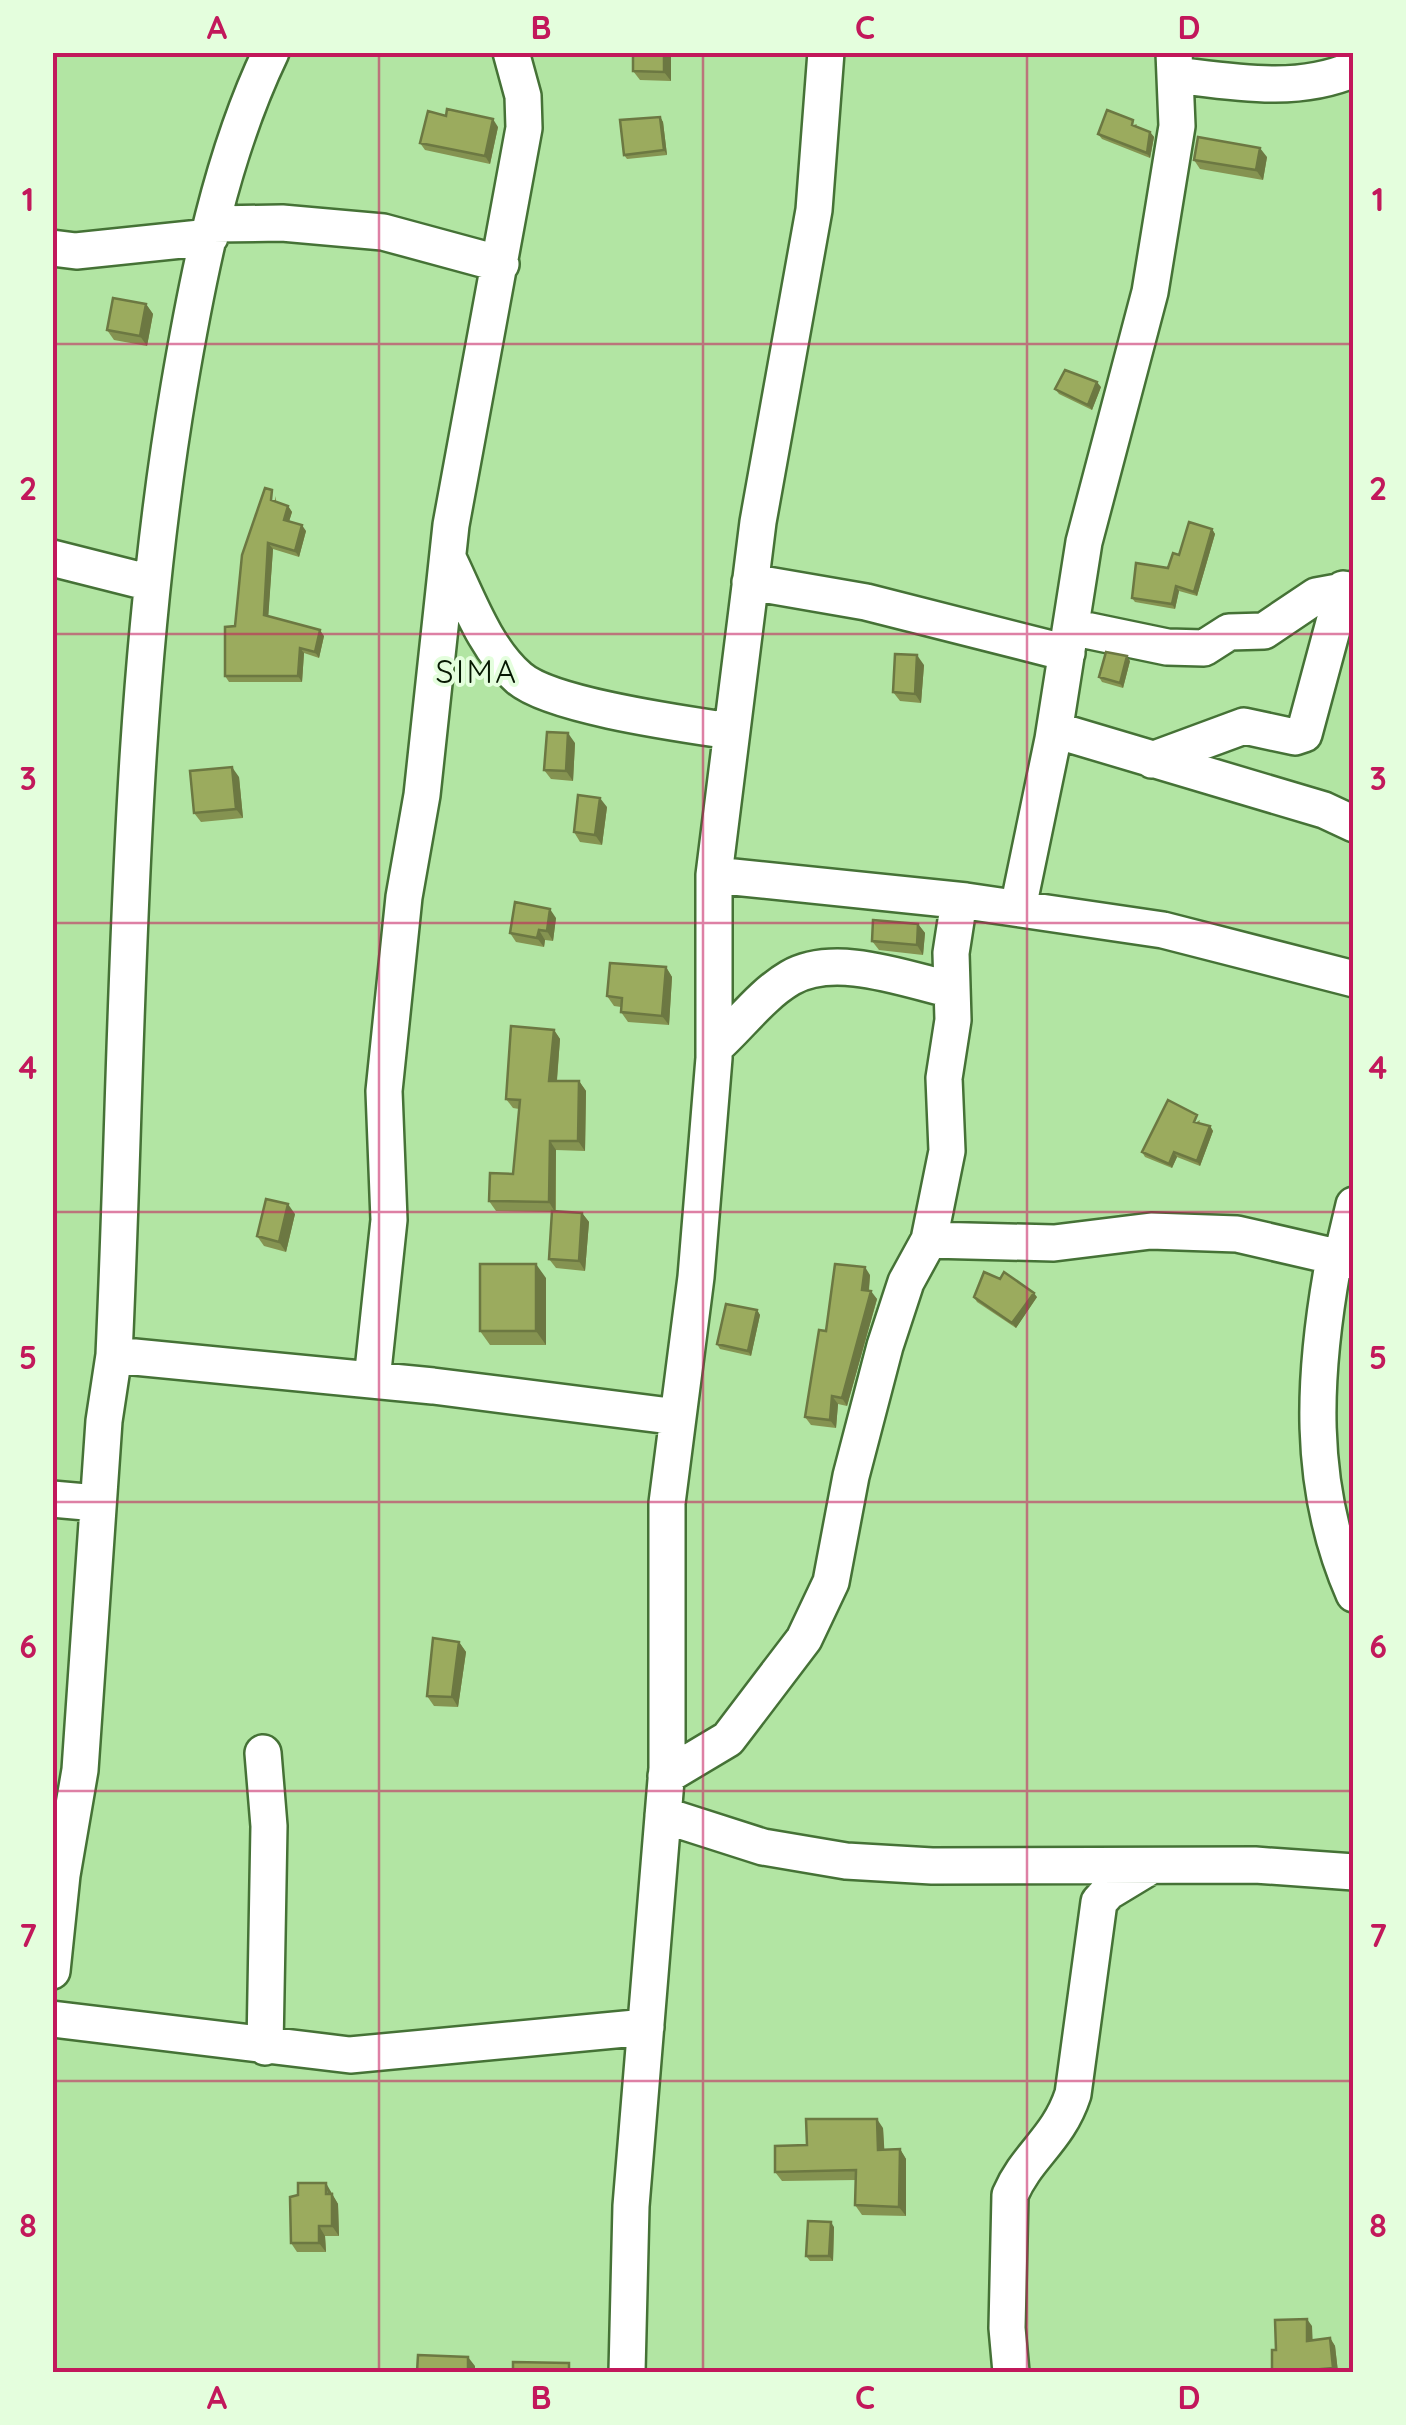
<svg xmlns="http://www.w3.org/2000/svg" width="1406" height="2425" font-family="Quicksand,sans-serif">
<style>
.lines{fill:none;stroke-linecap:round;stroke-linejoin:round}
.minor-casing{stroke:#457236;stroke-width:40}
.minor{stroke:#fff;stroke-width:35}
.wall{fill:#859351}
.shaded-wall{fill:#6c7842}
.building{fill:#9bab5e;stroke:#6c7842;stroke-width:2.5}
.grid{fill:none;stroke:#c2185b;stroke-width:2.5;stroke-opacity:0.55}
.labels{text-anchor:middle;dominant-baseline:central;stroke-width:8;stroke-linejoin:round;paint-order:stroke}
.quarter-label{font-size:32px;letter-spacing:2.5px;fill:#061802;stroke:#e4fedd}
.neatline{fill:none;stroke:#c2185b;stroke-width:4}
.grid-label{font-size:32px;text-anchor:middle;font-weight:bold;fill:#c2185b}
</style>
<rect width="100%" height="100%" fill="#b2e5a3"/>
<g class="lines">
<g class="minor-casing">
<path id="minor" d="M1175,75C1234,82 1297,94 1354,69
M213,224L282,223L383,232L501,264
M52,248L76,251L210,237
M52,558L151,583
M448,558C467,597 485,649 519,678C551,706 684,724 730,731
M750,582L866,602L1067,653
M1071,627L1167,647L1204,648L1229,632L1264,631L1316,596L1354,589
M1055,730L1324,810L1354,824
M1152,760L1244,726L1295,737L1304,734L1343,589
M714,875L966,901L1163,930L1354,979
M1018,908L1053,739L1084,542L1150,292L1177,126L1174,52
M714,1048C739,1026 761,995 790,978C835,952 905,979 952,990
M929,1240L1054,1243L1151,1231L1237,1234L1354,1261
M1334,1259C1313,1373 1306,1485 1354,1594
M1341,1260L1354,1205
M114,1355L433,1386L678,1417
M372,1380L389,1220L384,1091L404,897L422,795L451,525L524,128L523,96L511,52
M52,1499L97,1503
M263,1753L269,1826L265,2047
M666,1776L728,1739L804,1639L831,1582L851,1476L885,1346L906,1282L929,1240L947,1151L944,1078L953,1020L951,953L959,901
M663,1815L763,1847L846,1861L932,1866L1255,1865L1354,1872
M52,1971L62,1875L80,1770L104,1421L114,1355C129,1032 125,706 179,387C198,275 221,156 271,52
M52,2019L350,2055L646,2027
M627,2372L631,2206L667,1768V1503L696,1277L714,1058V875L758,522L814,210L826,52
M1011,2372L1007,2328L1010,2195C1027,2155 1058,2140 1073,2094L1099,1902L1108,1892L1151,1866"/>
</g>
<use href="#minor" class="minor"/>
</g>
<path class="wall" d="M671,52V81L640,80L633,71Z
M660,117L663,122L667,155L627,159L624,155Z
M1137,124L1136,126L1150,132L1154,137L1150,158L1102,139L1098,134Z
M498,127L490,164L425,150L420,143Z
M1267,157L1263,180L1200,169L1194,160Z
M146,304L153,314L147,346L114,340L107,330Z
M1101,387L1092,410L1059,394L1055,389Z
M276,496V501L288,506L292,512L289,521L306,531L299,557L273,549L268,616L324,636L319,658L304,653L302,682H229L225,676Z
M1212,529L1215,534L1197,596L1179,591L1175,609L1135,602L1132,598L1168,568L1179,555Z
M1130,661L1123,688L1102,682L1099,677Z
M924,665L921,703L900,701L893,692Z
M575,743L573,781L551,779L544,770Z
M239,777L243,818L201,822L194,813Z
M607,807L602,845L580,842L574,832Z
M556,918L553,941L545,940L544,947L516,942L510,933Z
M918,924L925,933L923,955L879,950L872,941Z
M666,967L672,977L669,1025L628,1022L621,1012V1007L614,1006L607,996Z
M554,1030L560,1039L557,1081H579L586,1091L585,1151L556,1150V1211L582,1213L589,1222L585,1271L556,1268L549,1259L552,1212L496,1211L489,1201L513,1174L519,1109L513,1108L506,1099Z
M1200,1120L1199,1123L1210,1126L1213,1131L1200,1166L1177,1157L1172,1168L1145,1157L1142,1152Z
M295,1214L286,1252L264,1246L257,1236Z
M870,1275L869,1291L877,1299L847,1406L838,1404L836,1428L811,1425L805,1417L826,1331Z
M546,1278V1345H490L480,1331Z
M974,1297H1037L1016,1328L977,1302Z
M757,1310L760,1315L751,1356L720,1349L717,1344Z
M459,1642L466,1652L458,1707L434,1706L427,1696Z
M883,2128L884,2150L900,2149L906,2159V2216L862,2215L855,2205L856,2180L782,2181L775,2172L807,2145Z
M333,2192V2196L338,2204L339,2236H325L326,2252H297L291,2243Z
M834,2227L833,2261H810L806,2256Z
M1312,2326V2340L1330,2338L1335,2346L1338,2372H1272L1276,2350Z"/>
<path class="shaded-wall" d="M664,52H671V81L664,72Z
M660,117L663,122L667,155L664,150Z
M493,119L498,127L490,164L485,156Z
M1150,132L1154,137L1150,158L1147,153Z
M1260,148L1267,157L1263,180L1256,170Z
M146,304L153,314L147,346L140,336Z
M1097,382L1101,387L1092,410L1088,405Z
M288,506L292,512L288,525L284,520Z
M302,525L306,531L299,557L295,551Z
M1212,529L1215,534L1197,596L1194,592Z
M268,543L273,549L268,621L264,615Z
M1176,586L1179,591L1175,609L1172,604Z
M320,630L324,636L319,658L315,652Z
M300,648L304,653L302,682L298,676Z
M917,655L924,665L921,703L915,694Z
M1127,656L1130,661L1123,688L1120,683Z
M568,733L575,743L573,781L566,771Z
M232,767L239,777L243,818L236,809Z
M600,798L607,807L602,845L595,835Z
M550,909L556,918L553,941L547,931Z
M918,924L925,933L923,955L917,945Z
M539,930L545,940L544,947L537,938Z
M666,967L672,977L669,1025L662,1016Z
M554,1030L560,1039L556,1090L549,1081Z
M579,1081L586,1091L585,1151L578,1141Z
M1210,1126L1213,1131L1200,1166L1197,1161Z
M550,1141L556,1150L555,1212L549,1202Z
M1174,1152L1177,1157L1172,1168L1169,1164Z
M288,1204L295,1214L286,1252L279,1242Z
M582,1213L589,1222L585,1271L579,1261Z
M536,1264L546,1278V1345L536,1331Z
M865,1267L870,1275L868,1298L862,1290Z
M871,1291L877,1299L847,1406L842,1398Z
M1034,1293L1037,1297L1016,1328L1012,1323Z
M757,1310L760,1315L751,1356L748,1351Z
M832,1396L838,1404L836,1428L830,1420Z
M459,1642L466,1652L458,1707L452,1697Z
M877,2119L883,2128L885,2160L878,2150Z
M900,2149L906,2159V2216L899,2207Z
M326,2183L338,2204L339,2236L332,2226Z
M831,2222L834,2227L833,2261L829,2256Z
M319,2226L325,2236L326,2252L319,2243Z
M1307,2319L1312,2326L1313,2348L1307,2341Z
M1330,2338L1335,2346L1338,2372L1333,2368Z
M468,2357L475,2366V2372H468Z"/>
<path class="building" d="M633,52H664V72L633,71Z
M447,109L493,119L485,156L420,143L428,111L446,116Z
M1107,110L1133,120L1132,125L1150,132L1147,153L1098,134Z
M660,117L664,150L624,155L620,120Z
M1198,137L1260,148L1256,170L1194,160Z
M113,298L146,304L140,336L107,330Z
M1065,370L1097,382L1088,405L1055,389Z
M265,488L272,490L271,500L288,506L284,520L302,525L295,551L268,543L264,615L320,630L315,652L300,648L298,676H225V627L235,626L242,555Z
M1189,522L1212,529L1194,592L1176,586L1172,604L1132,598L1136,563L1168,568L1173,553L1179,555Z
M1106,652L1127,656L1120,683L1099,677Z
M895,654L917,655L915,694L893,692Z
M547,732L568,733L566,771L544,770Z
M232,767L236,809L194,813L190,771Z
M578,795L600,798L595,835L574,832Z
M515,902L550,909L547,931L539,930L537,938L510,933Z
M873,920L918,924L917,945L872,941Z
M610,963L666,967L662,1016L621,1012L622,998L607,996Z
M511,1026L554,1030L549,1081H579L578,1141H550L549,1202L489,1201L490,1173L513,1174L520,1100L506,1099Z
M1168,1100L1197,1115L1194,1122L1210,1126L1197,1161L1174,1152L1169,1164L1142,1152Z
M266,1199L288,1204L279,1242L257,1236Z
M552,1211L582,1213L579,1261L549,1259Z
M480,1264H536V1331H480Z
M835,1264L865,1267L862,1290L871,1291L842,1398L832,1396L830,1420L805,1417L819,1330L826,1331Z
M984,1272L1000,1279L1004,1272L1034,1293L1012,1323L974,1297Z
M726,1304L757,1310L748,1351L717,1344Z
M433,1638L459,1642L452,1697L427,1696Z
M806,2119H877L878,2150L900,2149L899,2207L855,2205L856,2170L775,2172V2146L807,2145Z
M298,2183H326V2194H332V2226H319V2243H291L290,2197L298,2195Z
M808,2221L831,2222L829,2256H806Z
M1307,2319V2341L1330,2338L1333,2368L1288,2372H1272V2350H1276L1275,2320Z
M418,2355L468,2357V2372H417Z
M513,2362L569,2363V2372H513Z"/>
<path class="grid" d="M379,52V2372M703,52V2372M1027,52V2372M52,344H1354M52,634H1354M52,923H1354M52,1212H1354M52,1502H1354M52,1791H1354M52,2081H1354"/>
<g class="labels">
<g class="quarter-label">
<text x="477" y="671">SIMA</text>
</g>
</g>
<rect width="1406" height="2425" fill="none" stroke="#e4fedd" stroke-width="110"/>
<rect x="55" y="55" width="1296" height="2315" class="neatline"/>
<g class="grid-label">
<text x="217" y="39">A</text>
<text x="541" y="39">B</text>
<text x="865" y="39">C</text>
<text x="1189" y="39">D</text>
<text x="28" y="211">1</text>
<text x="1378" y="211">1</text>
<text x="28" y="500">2</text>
<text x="1378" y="500">2</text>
<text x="28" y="790">3</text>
<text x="1378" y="790">3</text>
<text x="28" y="1079">4</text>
<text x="1378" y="1079">4</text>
<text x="28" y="1369">5</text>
<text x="1378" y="1369">5</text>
<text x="28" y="1658">6</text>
<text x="1378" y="1658">6</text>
<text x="28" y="1947">7</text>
<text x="1378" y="1947">7</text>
<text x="28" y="2237">8</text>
<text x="1378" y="2237">8</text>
<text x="217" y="2409">A</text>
<text x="541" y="2409">B</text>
<text x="865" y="2409">C</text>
<text x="1189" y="2409">D</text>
</g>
</svg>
